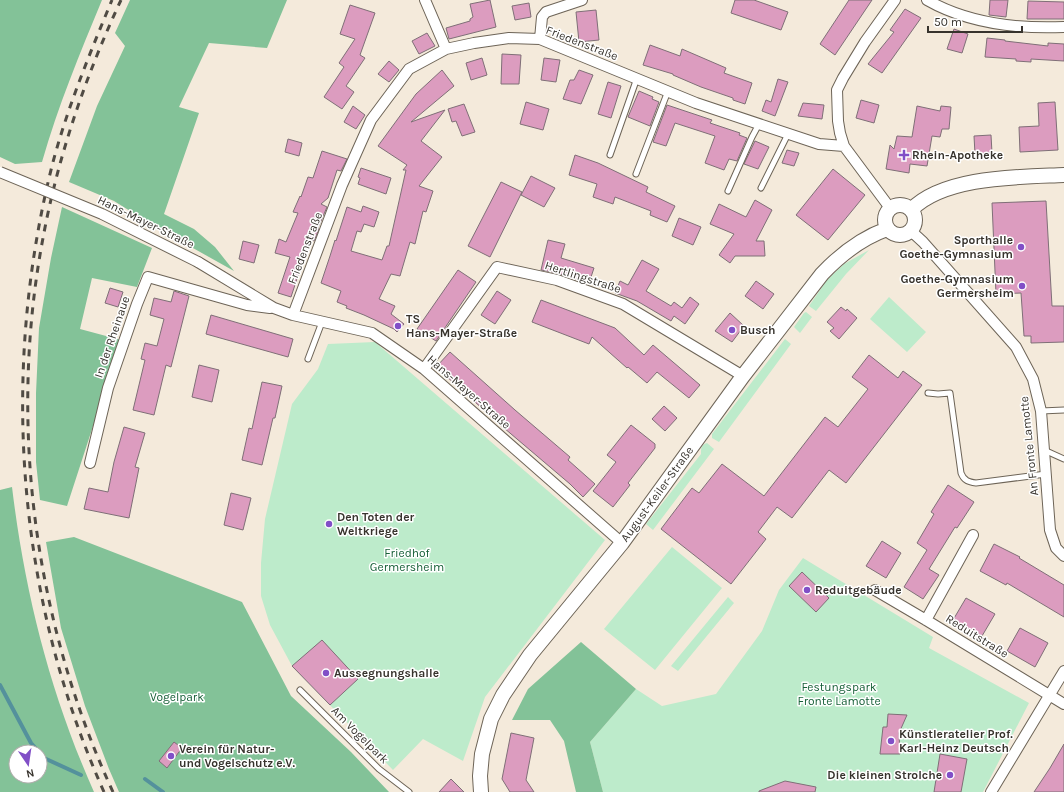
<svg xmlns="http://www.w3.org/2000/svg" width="1064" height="792" font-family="Karla,sans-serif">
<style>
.green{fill:#bdebcb}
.forest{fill:#83c298;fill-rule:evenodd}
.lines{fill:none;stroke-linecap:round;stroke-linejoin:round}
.stream{stroke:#54919c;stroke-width:4}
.building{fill:#dc9cbf;stroke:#7f6f77}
.lane-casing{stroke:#6d6457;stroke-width:7}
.street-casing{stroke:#6d6457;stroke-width:12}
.secondary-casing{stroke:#6d6457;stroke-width:16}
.lane{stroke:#fff;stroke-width:5}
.street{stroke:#fff;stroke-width:10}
.secondary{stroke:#fff;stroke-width:14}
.rail{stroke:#504b44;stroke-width:3;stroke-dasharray:7 7;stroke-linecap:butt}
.street-bridge-casing{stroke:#6d6457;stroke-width:12;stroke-linecap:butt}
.street-bridge{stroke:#fff;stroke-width:10}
.poi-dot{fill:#814fc7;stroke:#fff;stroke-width:1.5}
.labels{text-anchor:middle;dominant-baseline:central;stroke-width:3;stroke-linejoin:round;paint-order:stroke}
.street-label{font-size:12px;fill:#37332d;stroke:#fff}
.poi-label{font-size:12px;font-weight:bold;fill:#37332d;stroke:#fff;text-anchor:start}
.park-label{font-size:12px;fill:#176038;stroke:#fff}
</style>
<rect width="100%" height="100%" fill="#f4eadb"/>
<path class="green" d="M869,250L846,274L816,311L809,306L827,280L844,264Z
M889,297L926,332L907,352L870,319Z
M806,312L812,317L800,333L794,327L804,313Z
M785,339L791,344L719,442L712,438V434Z
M375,342L605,540L485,697L463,761L423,739L393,770L292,666L270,625L261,596V563L265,519L292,404L318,369L328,344Z
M707,443L714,449L653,530L646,524L701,454C701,448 701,445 707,443Z
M672,547L722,588L655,670L604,629Z
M803,558L933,637L929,648L1029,703L983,792H603L590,742L636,689L662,706L716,694L762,631L779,590Z
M728,597L734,603L678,671L671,666Z"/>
<path class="forest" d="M0,0H102C80,53 58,106 42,162L15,164L0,157Z
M130,0H287L267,48L209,43L179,107L199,113L164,214L194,229L215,247L234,271L159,229L114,201L69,182L97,106L125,46L115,33Z
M62,207L152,248L137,287L92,278L80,329L121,340L67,506L40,500L36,462V393L39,328L51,258Z
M12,487C25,594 50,693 94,792H0V490ZM16,752H40V776H16Z
M74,537L242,602L291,696L351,752L389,792H119L109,769L85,706L61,628L46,542Z
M581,642L636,689L590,742L603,792H576L564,741L550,720H512L528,689Z"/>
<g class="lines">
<path class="stream" d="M0,685L31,743L39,752
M40,754L44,758L81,775
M145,779L163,792"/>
</g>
<path class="building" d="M490,0L496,27L449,39L446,28L470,21V19L473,17L470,4Z
M735,0H754L788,12L781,30L731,13Z
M849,0H872L835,55L820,44Z
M990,0H1008L1006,17L989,15Z
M1028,1L1064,2V19H1027Z
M529,3L531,17L515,20L512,6Z
M350,5L375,13L360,55L365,58L346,86L354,92L342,109L324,97L344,67L339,63L355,39L340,34Z
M905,9L921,18L882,73L868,64L894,32L890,30Z
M596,10L599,40L579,42L576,12Z
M954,29L968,34L962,53L947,49Z
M427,33L435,46L419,54L412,41Z
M987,38L1005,40V41L1048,46V43L1064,44V61L1031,59V62L1016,61V59L985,57Z
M650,45L680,56L682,49L726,68L724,73L752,83L745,104L733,100V98L701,87L673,75V74L643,65Z
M502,54L521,55L519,84H501Z
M482,58L487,75L471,80L466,63Z
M544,58L560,60L556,82L541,80Z
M389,61L399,70L389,82L378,74Z
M442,70L454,86L411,122L445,110L421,141L442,157L419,186L433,191L426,212L423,211L415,244L410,242L400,276L391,274L379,299L395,306L391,314L404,324L397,332L394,329L364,315L346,308L347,306L337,302L341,291L321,283L330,256L335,240L336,241L347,207L361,212L363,206L379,212L374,227L364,224L361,232L357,231L351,251L382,260L387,246H389L406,170H403L407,165L378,146L416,94Z
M579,70L593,75L581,104L563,99L570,80H574Z
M778,79L788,82L775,116L762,111L766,100L771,102Z
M608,82L621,86L611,118L598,114Z
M639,91L653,97L652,99L659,102L650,126L628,117Z
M861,100L879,105L874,123L856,118Z
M526,102L549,109L543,130L520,124Z
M1055,102L1058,150L1020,152L1019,127L1039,126L1038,103Z
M803,103L824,105L822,119L798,116Z
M464,104L475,132L462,136L456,121L452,122L448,109Z
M667,105L712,120L710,123L740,133L739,135L747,138L737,161L729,159L724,170L705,163L715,136L675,123L666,146L653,142Z
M353,106L365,115L356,129L344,122Z
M917,106L940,111L941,106L951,107L949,129H942L940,137L932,136L927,166L910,164L909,173L886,169L890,145L894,149L897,136L912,137Z
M991,135L992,153L975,154L974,136Z
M288,139L302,143L299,156L285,152Z
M755,141L769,147L758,169L744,164Z
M787,150L799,153L794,166L782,163Z
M322,151L347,159L341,171L337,170L328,198L321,204L327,207L318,228L319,229L314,241L310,239L291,297L278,293L290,257L275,253L279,239L286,242L298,213L293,212L300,196L301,197L308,177L313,178Z
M575,155L598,163L648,187L646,192L675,206L667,222L650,215L651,211L615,197L613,204L593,197L597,184L569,175Z
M361,168L391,178L386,194L358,184L360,178L358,177Z
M833,169L865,195L828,240L796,215Z
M531,176L555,188L544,207L521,195Z
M501,182L522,192L490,257L468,246Z
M755,200L772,210L756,241H764L765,256H735L730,263L719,255L734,234L710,224L719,204L746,217Z
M1046,201L1052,306H1064V342L1031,343V336H1024L1021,293L996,294L992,203Z
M679,218L701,227L693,245L672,236Z
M548,240L565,244L561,258L594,268L589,283L557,273L541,270Z
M243,241L259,245L254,263L239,259Z
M642,260L659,269L646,291L671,306L674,302L682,308L690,297L699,304L685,324L674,316L671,321L637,301L615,293L620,281L628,285Z
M458,270L476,282L436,341L417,329Z
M756,281L774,294L763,309L745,296Z
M110,288L123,292L118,307L105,303Z
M174,291L189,296L171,367L166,365L154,415L133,410L145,360L141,359L145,343L157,346L164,319L150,315L154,298L171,302Z
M497,291L511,300L495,324L481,315Z
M541,300L615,328L644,355L653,345L700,385L689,398L657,372L647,383L628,367L627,368L592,337L589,344L532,322Z
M841,307L846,311L847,309L857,318L839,339L830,331L834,328L827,322Z
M730,313L744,326L732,342L715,331Z
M211,315L293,339L288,357L206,334Z
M450,352L515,410L570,457L568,460L595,484L583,497L570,484L504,428L436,367Z
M869,355L898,378L903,371L922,385L846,483L829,470L792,518L777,507L758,532L766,539L731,584L661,529L692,488L699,493L722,464L764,496L825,417L838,427L868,389L852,377Z
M199,365L219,370L212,402L192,397Z
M262,382L282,386L275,418H273L262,465L242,460L249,428L252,429Z
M664,406L677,418L665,431L652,419Z
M631,425L655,444V448L628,483L630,485L613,507L593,491L616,462L607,455Z
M124,427L145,433L135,467L139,468L129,518L84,509L89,488L108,492L114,462Z
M948,485L974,502L957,528L955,527L929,569L939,575L923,599L904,587L927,550L917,543L934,514L931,512Z
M231,493L251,498L243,530L224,525Z
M882,541L901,553L886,578L866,566Z
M994,544L1020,557L1019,558L1064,585V617L1007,583L1006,585L980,571Z
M802,572L829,598L816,612L789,586Z
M966,598L995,614L982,636L953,620Z
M1020,628L1048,643L1035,667L1007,651Z
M322,640L358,679L330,705L292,666Z
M888,714L907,715L899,733L900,754H880L883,727H887Z
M511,733L534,738L526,780L534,792H510L502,779Z
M174,742L182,748L167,768L159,761Z
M1064,744V792H1034L1050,768Z
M940,754L967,759L961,792H934Z
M451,779L464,792H439Z
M785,781L816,787L815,792H759V791Z"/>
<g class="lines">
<g class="lane-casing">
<path id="lane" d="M610,155L637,78
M636,174L668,91
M761,188L788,134
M728,191L752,137L759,124
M308,359L322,322
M928,393L938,394L950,393L961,473C964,481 969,482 976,483L1046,474
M1041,411L1064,410
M1044,450L1064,459
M300,690L379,769L409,792"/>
</g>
<g class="street-casing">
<path id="street" d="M425,0L446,49
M927,0C969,24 1017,29 1064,27
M540,39L542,17L546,12L582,0
M890,208L844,146L840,133L838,121L837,90L843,78L865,42L895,0
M911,231L923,242L1016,347L1033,379L1041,411L1050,530L1056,548L1064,556
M198,262L274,308L293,315L372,333L424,369L622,543
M293,315L342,185L371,120L409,69L446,49L474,43L509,38L540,39L696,103L819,144L844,146
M424,369L497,267L557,280L623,304L743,376
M90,463L108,388L137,304L148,277L247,305L270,308
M875,590L926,620L1064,704
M926,620L973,535
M991,792L1064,671"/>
</g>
<g class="secondary-casing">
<path id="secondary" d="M885 220a15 15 0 1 1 30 0a15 15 0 1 1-30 0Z
M911,210C944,176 1019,177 1064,175
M481,792L480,776L482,754L491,719L503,695L530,655L622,543L743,376L822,274C840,255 862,238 887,229"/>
</g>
<use href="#lane" class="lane"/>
<use href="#street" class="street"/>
<use href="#secondary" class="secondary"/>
<path class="rail" d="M104,792C16,595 0,370 53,162C68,106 90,53 112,0
M113,792C34,621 8,423 43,238C58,156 86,75 121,0"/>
<g class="street-bridge-casing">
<path id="street-bridge" d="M0,172L102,214L198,262"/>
</g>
<use href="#street-bridge" class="street-bridge"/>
</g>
<g class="poi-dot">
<path d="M902 149h4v4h4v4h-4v4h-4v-4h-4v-4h4z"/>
<circle cx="1021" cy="247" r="4"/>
<circle cx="1022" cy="286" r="4"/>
<circle cx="398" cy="326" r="4"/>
<circle cx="732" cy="330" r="4"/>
<circle cx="329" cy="524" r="4"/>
<circle cx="807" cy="590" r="4"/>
<circle cx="326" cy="673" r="4"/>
<circle cx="891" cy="741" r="4"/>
<circle cx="171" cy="756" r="4"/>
<circle cx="950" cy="775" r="4"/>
</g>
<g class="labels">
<g class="street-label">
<text transform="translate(582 43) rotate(21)">Friedenstraße</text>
<text transform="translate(146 222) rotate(26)">Hans-Mayer-Straße</text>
<text transform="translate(305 248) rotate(-69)">Friedenstraße</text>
<text transform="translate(583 277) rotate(18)">Hertlingstraße</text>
<text transform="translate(112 337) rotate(-71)">In der Rheinaue</text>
<text transform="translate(469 392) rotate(41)">Hans-Mayer-Straße</text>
<text transform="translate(1029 446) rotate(-96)">An Fronte Lamotte</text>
<text transform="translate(657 494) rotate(-54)">August-Keiler-Straße</text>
<text transform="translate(977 636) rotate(32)">Reduitstraße</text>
<text transform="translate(360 735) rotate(45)">Am Vogelpark</text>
</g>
<g class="poi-label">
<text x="912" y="155">Rhein-Apotheke</text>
<text x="1013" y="240" text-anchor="end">Sporthalle<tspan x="1013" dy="14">Goethe-Gymnasium</tspan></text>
<text x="1014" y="279" text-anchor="end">Goethe-Gymnasium<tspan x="1014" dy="14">Germersheim</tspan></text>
<text x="406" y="319">TS<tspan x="406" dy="14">Hans-Mayer-Straße</tspan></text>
<text x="740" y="330">Busch</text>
<text x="337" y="517">Den Toten der<tspan x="337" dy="14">Weltkriege</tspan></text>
<text x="815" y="590">Reduitgebäude</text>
<text x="334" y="673">Aussegnungshalle</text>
<text x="899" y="734">Künstleratelier Prof.<tspan x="899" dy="14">Karl-Heinz Deutsch</tspan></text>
<text x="179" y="749">Verein für Natur-<tspan x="179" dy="14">und Vogelschutz e.V.</tspan></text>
<text x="942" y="775" text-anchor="end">Die kleinen Strolche</text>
</g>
<g class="park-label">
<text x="407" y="553">Friedhof<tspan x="407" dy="14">Germersheim</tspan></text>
<text x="839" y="687">Festungspark<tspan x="839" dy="14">Fronte Lamotte</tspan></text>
<text x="177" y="697">Vogelpark</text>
</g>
</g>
<g transform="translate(28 764) rotate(167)"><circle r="19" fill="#ffffff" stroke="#afadab"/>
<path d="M0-3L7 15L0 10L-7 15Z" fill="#814fc7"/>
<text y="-6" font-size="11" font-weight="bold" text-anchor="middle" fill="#37332d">N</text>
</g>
<path d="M928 26v6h94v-6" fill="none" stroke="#37332d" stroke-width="2"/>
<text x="934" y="26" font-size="12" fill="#37332d" stroke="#ffffff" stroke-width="3" paint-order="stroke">50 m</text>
</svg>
